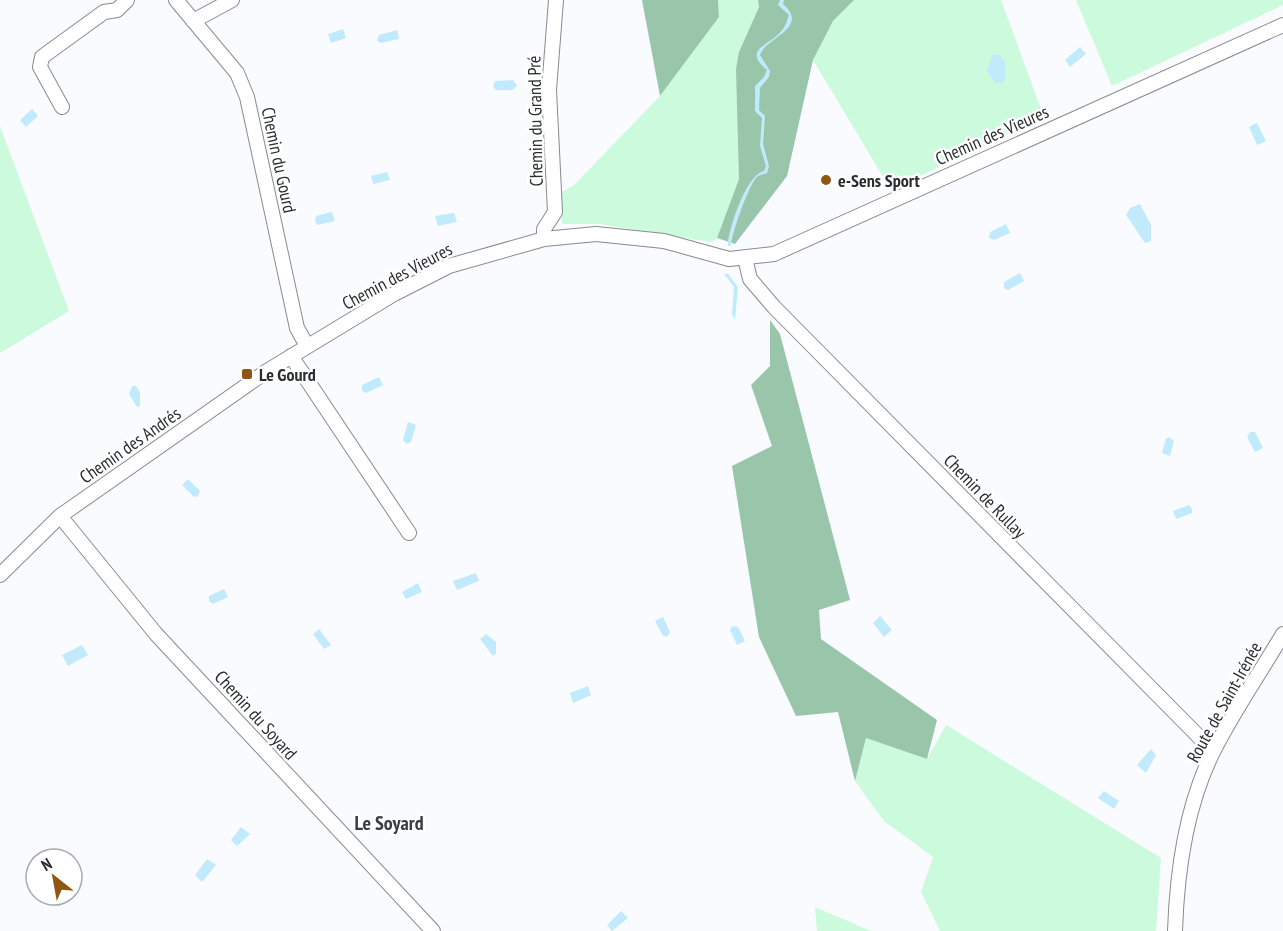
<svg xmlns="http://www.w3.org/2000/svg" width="1283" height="931" font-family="'PT Sans Narrow',sans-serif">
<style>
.green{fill:#ccfadd}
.forest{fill:#99c6aa}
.water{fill:#c1ebfd}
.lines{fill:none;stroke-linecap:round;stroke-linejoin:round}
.minor-casing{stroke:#898a92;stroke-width:16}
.minor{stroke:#fff;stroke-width:14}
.poi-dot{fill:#915613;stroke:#fff;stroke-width:2}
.labels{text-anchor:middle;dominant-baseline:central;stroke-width:5;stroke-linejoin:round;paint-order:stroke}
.street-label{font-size:18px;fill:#2b2c2f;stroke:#fff}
.poi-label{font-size:18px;font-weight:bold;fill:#2b2c2f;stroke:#fff;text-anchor:start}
.neighbourhood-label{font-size:20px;font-weight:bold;fill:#3a3c43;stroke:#fff}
</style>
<rect width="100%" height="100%" fill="#fafbfe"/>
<path class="green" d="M718,0H758L759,7L739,52V179L717,238L711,242L599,224H562L561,192L573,186L660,96L719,17Z
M854,0H1001L1044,117L891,190L813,60L833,21Z
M1076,0H1283V5L1112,86Z
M0,126L69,311L0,353Z
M946,725L1161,858L1156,931H940L921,892L933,857L884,821L855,781L866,738L927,759Z
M815,907L871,931H817Z"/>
<path class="forest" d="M642,0H718L719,17L660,96Z
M758,0H854L833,21L813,60L787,176L735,244L717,238L739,179L736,69L739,52L759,7Z
M770,320L780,334L850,600L819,610L821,639L937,720L927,759L866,738L855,781L838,712L796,716L759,637L732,466L772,446L751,385L770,366Z"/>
<path class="water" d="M780,0H784L783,4C811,28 765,38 760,55L770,71L769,77L760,88L759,110L765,116L763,144L769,166L767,173C765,174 760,175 758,176C750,181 731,235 731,246H728C728,229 747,174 764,171L766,166L760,146L762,118L755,111V86L764,77L767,70C741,48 771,46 783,29C786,25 787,20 789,15L778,5Z
M343,29L346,38L331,43L328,34Z
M397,30L399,39L381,43L377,41L379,35Z
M1080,47L1086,54L1070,67L1065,60Z
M992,55H1000L1005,61V79L1002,83H995L987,71Z
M513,80L517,86L512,90H496L493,87L495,81Z
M32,109L38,116L26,127L20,120Z
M1257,123L1266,141L1257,145L1249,127Z
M387,172L390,180L373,184L371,176Z
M1140,204L1151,225V241L1145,243L1126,215L1130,208Z
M332,212L335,221L318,225L315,222L316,216Z
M454,213L457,222L438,226L435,216Z
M1006,224L1010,233L994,240L989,238L990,232Z
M1020,273L1024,281L1008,290L1004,288V282Z
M724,274H728L738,287L735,320L732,314L734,287Z
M379,377L383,385L366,393L362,391V385Z
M132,386H136L140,392V406L137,407L129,394Z
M408,422L416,425L411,442L407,444L403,440Z
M1250,432H1255L1263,448L1255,452L1247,437Z
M1169,437L1174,441L1170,456L1162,453L1166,439Z
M188,479L200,491L198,496L194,497L182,485Z
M1189,505L1192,509V513L1176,519L1173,511Z
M476,573L479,581L457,590L453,581Z
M418,583L422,592L406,599L402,592Z
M224,589L228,597L213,604L209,601V596Z
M880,616L892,630L884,637L873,623Z
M663,617L670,632L667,637L663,636L655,621Z
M732,626L738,627L745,641L737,645L730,630Z
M319,629L331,645L324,649L313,634Z
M486,634L496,642V653L493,656L480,639Z
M82,645L88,655L68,666L62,655Z
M588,686L591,695L573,703L570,693Z
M1151,749L1156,755L1146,773L1137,765Z
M1104,791L1119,801L1114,809L1098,798Z
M241,827L250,834L237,846L231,840Z
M207,859L216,865L202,882L195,875Z
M621,911L628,918L612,931L607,925Z"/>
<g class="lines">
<g class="minor-casing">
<path id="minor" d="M176,0L237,73L247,97L297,328L307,346
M193,21L232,0
M62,107L40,67L42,57L104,12L117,10L127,0
M544,239V229L555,212L549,90L556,0
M745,258L750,279L774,307L1213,751
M291,356L409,533
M60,516L156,634L433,931
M0,575L60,516L267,371L394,294L449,266L544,239L596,234L664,241L729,259L774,254L1283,25
M1175,931C1177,871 1186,806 1213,752C1233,712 1260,673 1283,634"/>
</g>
<use href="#minor" class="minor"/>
</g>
<g class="poi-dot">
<circle cx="826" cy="180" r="6"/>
<rect x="241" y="368" width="12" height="12" rx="3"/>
</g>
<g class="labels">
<g class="street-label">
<text transform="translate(535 121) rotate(-91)">Chemin du Grand Pré</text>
<text transform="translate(992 135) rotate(-24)">Chemin des Vieures</text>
<text transform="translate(279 160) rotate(78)">Chemin du Gourd</text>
<text transform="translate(397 276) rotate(-28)">Chemin des Vieures</text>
<text transform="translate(130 445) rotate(-35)">Chemin des Andrés</text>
<text transform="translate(985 496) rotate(46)">Chemin de Rullay</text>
<text transform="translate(1224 702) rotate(-61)">Route de Saint-Irénée</text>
<text transform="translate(256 715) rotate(48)">Chemin du Soyard</text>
</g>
<g class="poi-label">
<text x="838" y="180">e-Sens Sport</text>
<text x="259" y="374">Le Gourd</text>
</g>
<g class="neighbourhood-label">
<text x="389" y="823">Le Soyard</text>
</g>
</g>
<g transform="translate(54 877) rotate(329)"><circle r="28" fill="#ffffff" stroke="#aaabac" stroke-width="1.5"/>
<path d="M0-4.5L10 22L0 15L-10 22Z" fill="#915613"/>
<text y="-9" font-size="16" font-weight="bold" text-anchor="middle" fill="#2b2c2f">N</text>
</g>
</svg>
